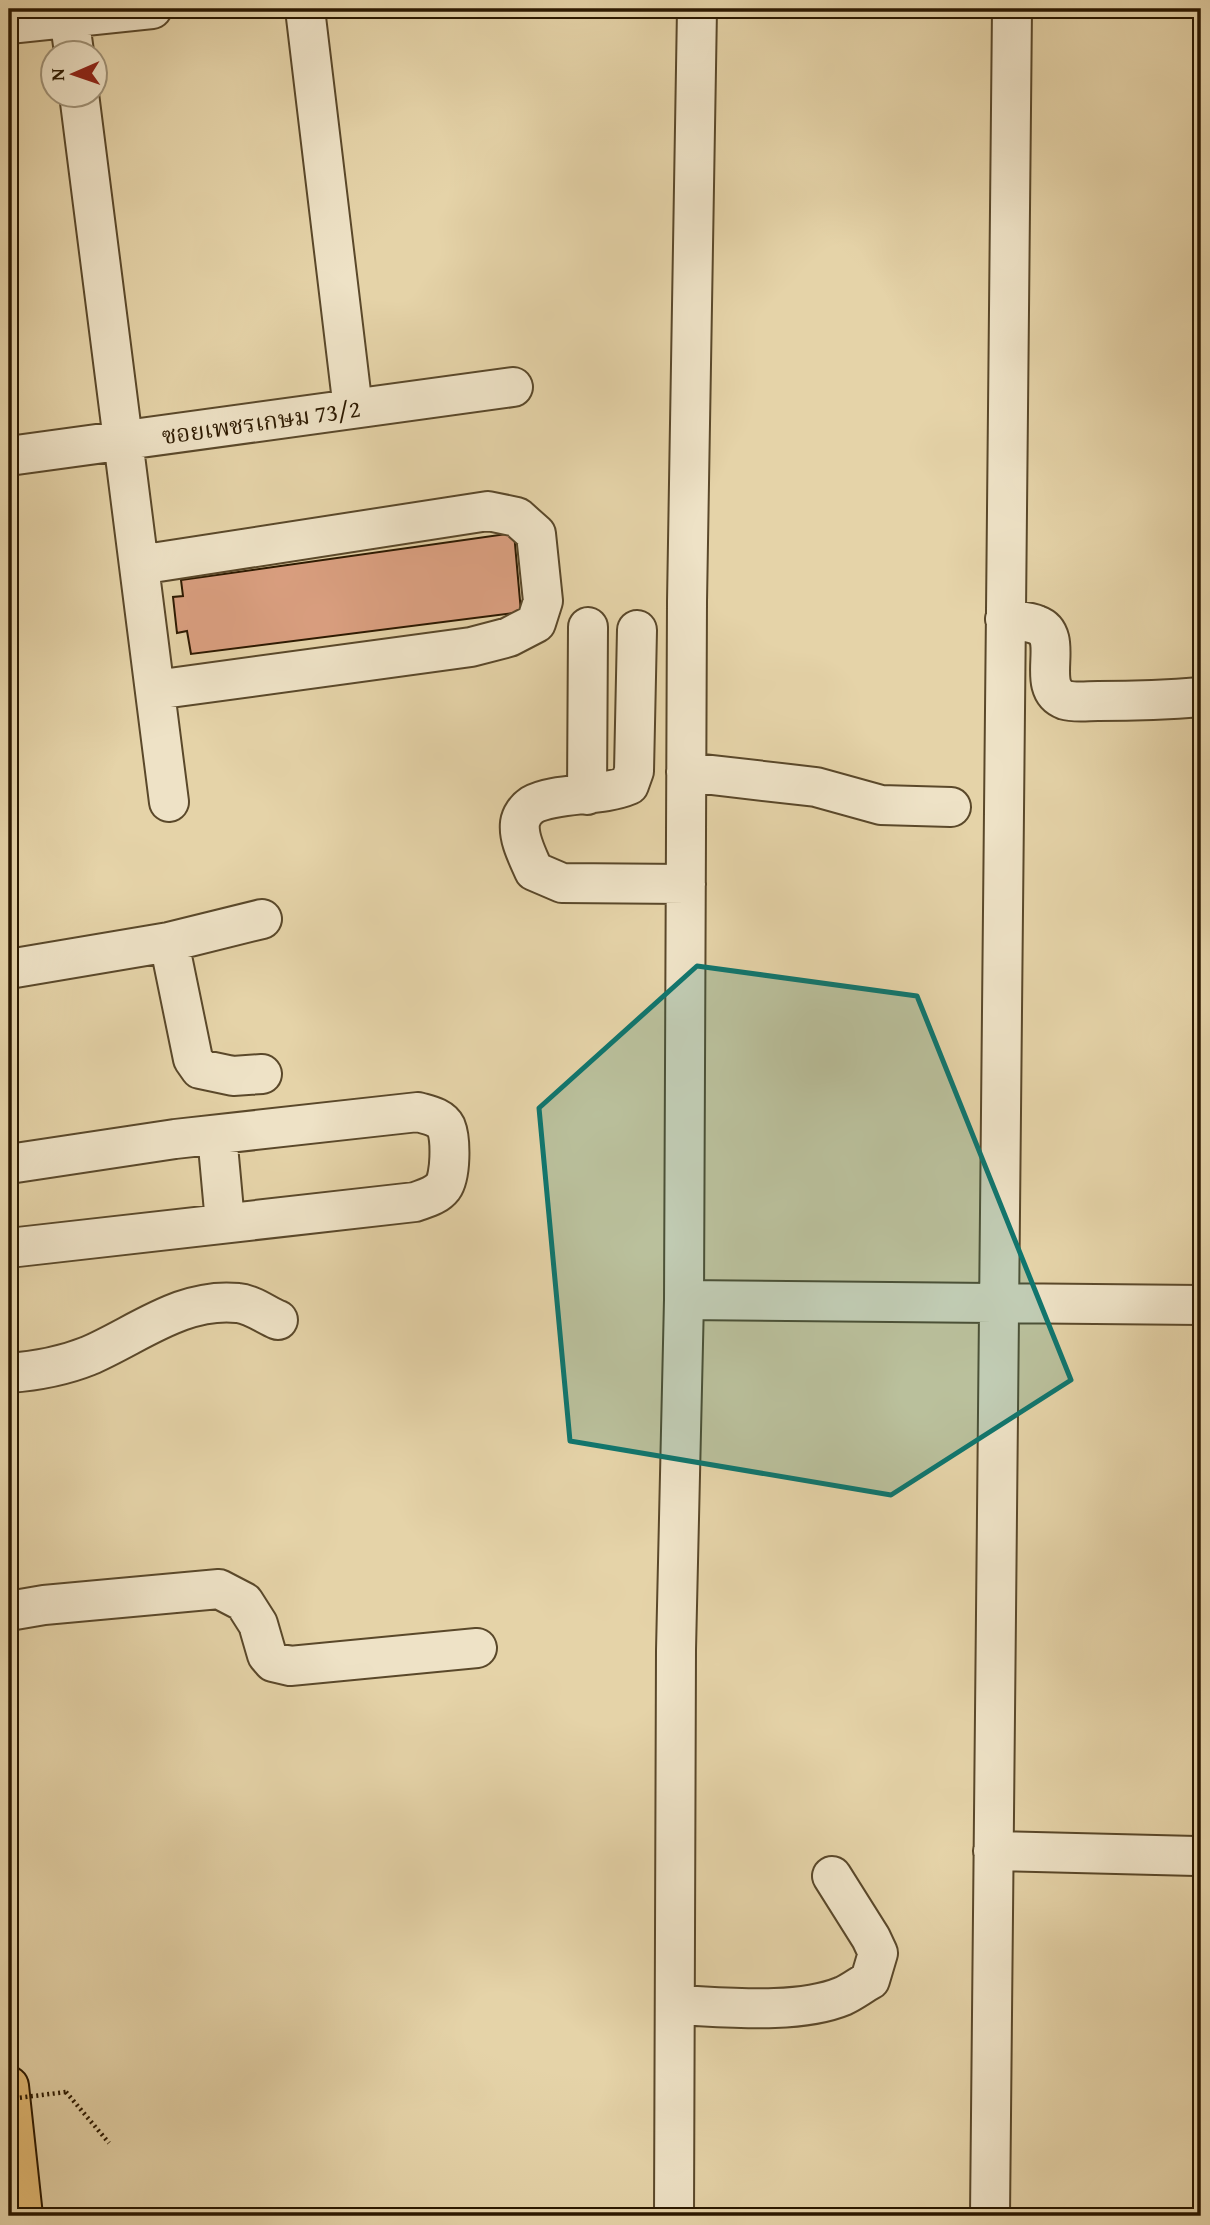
<svg xmlns="http://www.w3.org/2000/svg" width="1210" height="2225" font-family="'Gentium Book Plus','Noto Serif Thai',serif">
<style>
.building{fill:#da9f80;stroke:#2c1900;stroke-width:2}
.lines{fill:none;stroke-linecap:round;stroke-linejoin:round}
.minor-casing{stroke:#5a482a;stroke-width:42}
.major-casing{stroke:#2c1900;stroke-width:42}
.path{stroke:#2c1900;stroke-width:4.5;stroke-dasharray:2 3.5;stroke-linecap:butt}
.minor{stroke:#eee2c6;stroke-width:38}
.major{stroke:#e2ba74;stroke-width:38}
.path-bridge{stroke:#2c1900;stroke-width:4.5;stroke-dasharray:2 3.5;stroke-linecap:butt}
.marked{fill:#0f766e;fill-opacity:0.2;stroke:#0f766e;stroke-width:5;stroke-linejoin:round}
.labels{text-anchor:middle;dominant-baseline:central;stroke-width:6;stroke-linejoin:round;paint-order:stroke}
.street-label{font-size:24px;fill:#2c1900;stroke:#eee2c6}
</style>
<rect width="100%" height="100%" fill="#e5d3a8"/>
<filter id="stains"><feTurbulence type="fractalNoise" baseFrequency=".00286" numOctaves="4"/><feColorMatrix values="0 0 0 0 .2 0 0 0 0 .09 0 0 0 0 .02 0 0 0 .5 -.17"/></filter>
<radialGradient id="worn" r=".72"><stop offset=".6" stop-color="#630" stop-opacity="0"/><stop offset="1" stop-color="#630" stop-opacity=".3"/></radialGradient>
<path class="building" d="M514,533L521,612L191,654L187,631L177,633L173,597L183,596L181,580Z"/>
<g class="lines">
<g class="minor-casing">
<path id="minor" d="M68,9L74,52
M305,9L353,409
M9,24L152,9
M79,94L169,802
M9,456L513,387
M139,565L488,511L517,517L536,534L543,601L536,623L509,637L471,647L155,690
M1005,619C1015,621 1028,621 1037,625C1067,636 1033,688 1065,700C1075,703 1088,701 1098,701C1133,701 1167,700 1201,697
M637,630L634,771L629,785C601,797 555,792 532,805C526,809 521,816 520,823C518,839 528,857 534,871L562,883L686,884
M686,772L816,787L881,805L951,807
M587,795L588,627
M169,942L193,1059L200,1069L233,1076L262,1074
M9,969L169,942L262,919
M217,1135L225,1222
M9,1164L175,1139L418,1112C428,1115 441,1117 446,1127C451,1139 451,1176 443,1187C436,1196 426,1198 415,1202L9,1248
M684,1300L1201,1305
M9,1373C35,1371 63,1366 88,1356C137,1335 182,1297 238,1303C251,1304 266,1315 278,1320
M9,1611L44,1605L219,1589L244,1602L258,1624L267,1655L273,1662L290,1666L477,1648
M993,1851L1196,1856
M676,2005C725,2007 797,2015 843,1996C852,1992 861,1985 870,1980L878,1953L871,1938L832,1876
M674,2216L676,1650L684,1300L687,602L697,9
M990,2216L1012,9"/>
</g>
<g class="major-casing">
<path id="major" d="M9,2086L23,2216"/>
</g>
<path class="path" d="M66,2092L109,2143"/>
<use href="#minor" class="minor"/>
<use href="#major" class="major"/>
<path class="path-bridge" d="M9,2099L66,2092"/>
</g>
<path class="marked" d="M697,966L917,996L1071,1380L891,1495L570,1441L539,1108Z"/>
<g class="labels">
<g class="street-label">
<text transform="translate(261 422) rotate(-8)">ซอยเพชรเกษม 73/2</text>
</g>
</g>
<rect width="1210" height="2225" fill="none" stroke="#e5d3a8" stroke-width="35"/>
<rect x="10" y="10" width="1189" height="2204" fill="none" stroke="#2c1900" stroke-width="3.5"/>
<rect x="18" y="18" width="1175" height="2190" fill="none" stroke="#2c1900" stroke-width="2"/>
<g transform="translate(74 74) rotate(268)"><circle r="33" fill="#eee2c6" stroke="#a09277" stroke-width="2"/>
<path d="M0-5L12 26L0 18L-12 26Z" fill="#8f2418"/>
<text y="-10" font-size="19" font-weight="bold" text-anchor="middle" fill="#2c1900">N</text>
</g>
<rect width="100%" height="100%" filter="url(#stains)"/>
<rect width="100%" height="100%" fill="url(#worn)"/>
</svg>
